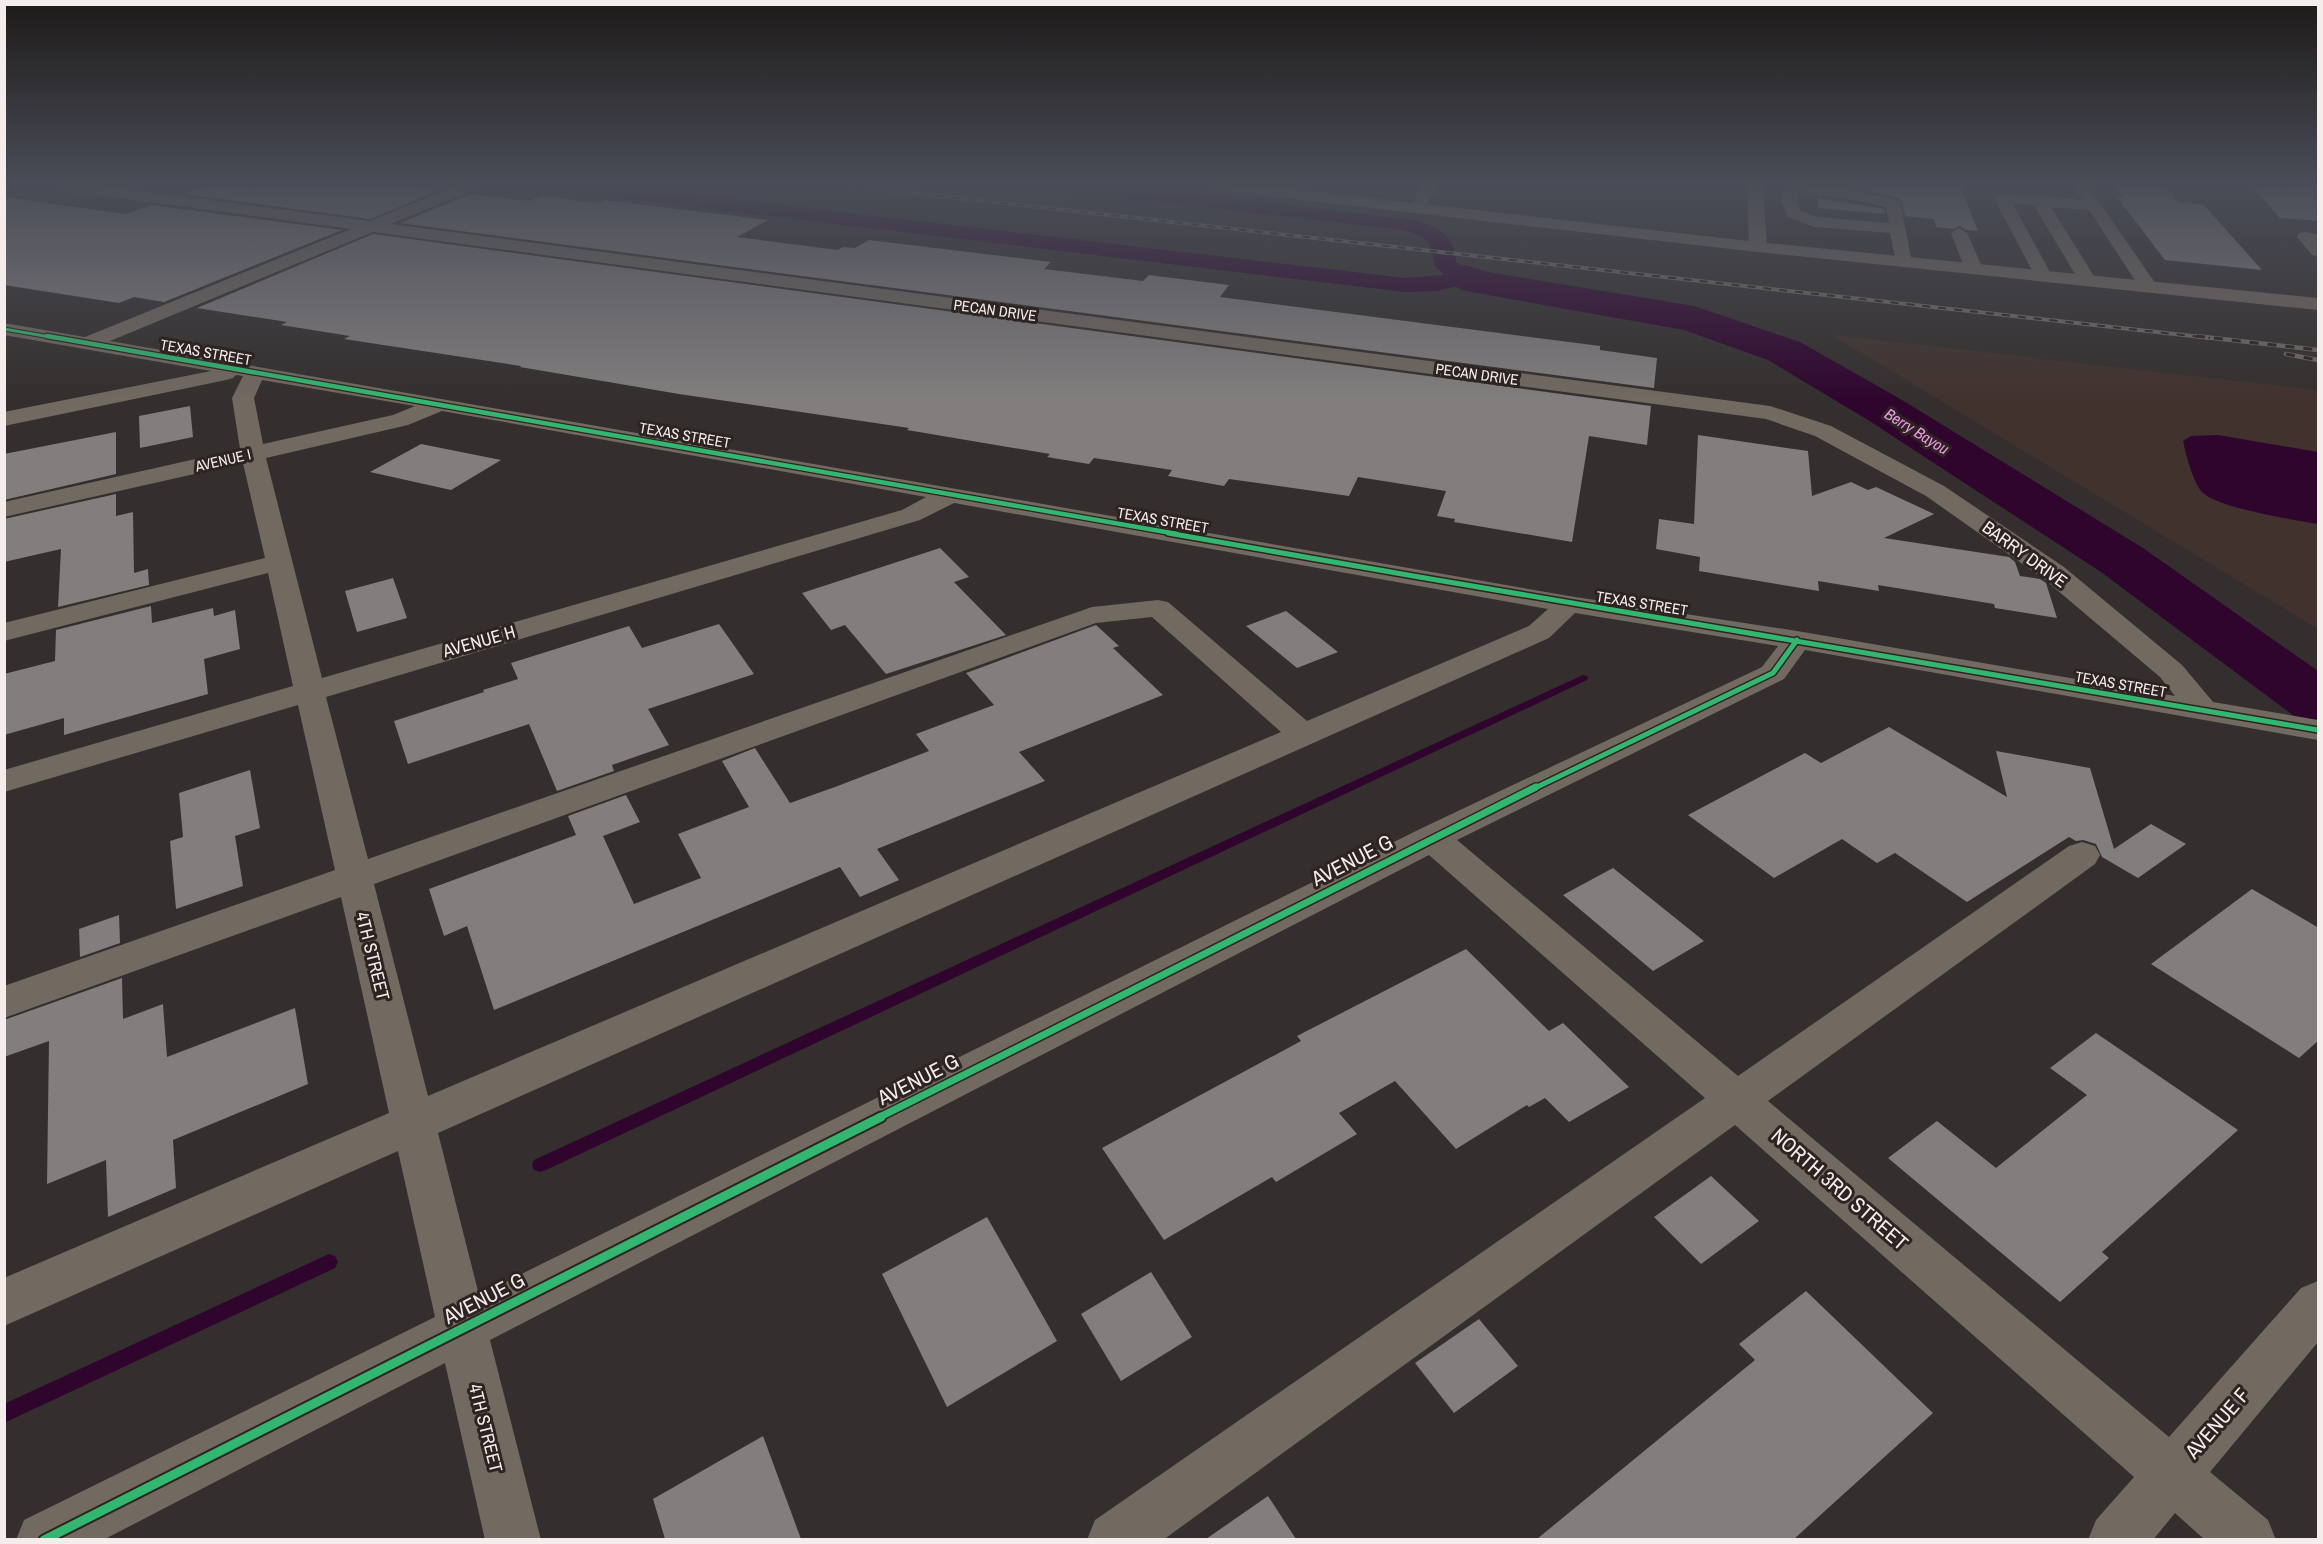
<svg xmlns="http://www.w3.org/2000/svg" width="2323" height="1544" font-family="'Archivo Narrow',sans-serif">
<style>
.built{fill:#41322e}
.water{fill:#2f052e}
.lines{fill:none;stroke-linecap:round;stroke-linejoin:round}
.stream{fill:#2f052e;fill-rule:evenodd}
.canal{fill:#2f052e;fill-rule:evenodd}
.river{fill:#2f052e;fill-rule:evenodd}
.building{fill:#827e7e}
.minor{fill:#726960;fill-rule:evenodd}
.major{fill:#746960;fill-rule:evenodd}
.rail-far1-casing{stroke:#706a65;stroke-width:4}
.rail-casing{stroke:#706a65;stroke-width:4.5}
.rail-far1{stroke:#2d2321;stroke-width:2;stroke-dasharray:8;stroke-linecap:butt}
.rail{stroke:#2d2321;stroke-width:3;stroke-dasharray:9;stroke-linecap:butt}
.cycleway-far4-casing{stroke:#2d2321;stroke-width:5}
.cycleway-far3-casing{stroke:#2d2321;stroke-width:7}
.cycleway-far2-casing{stroke:#2d2321;stroke-width:8}
.cycleway-far1-casing{stroke:#2d2321;stroke-width:10}
.cycleway-casing{stroke:#2d2321;stroke-width:13}
.cycleway-far4{stroke:#33b770;stroke-width:3}
.cycleway-far3{stroke:#33b770;stroke-width:4.5}
.cycleway-far2{stroke:#33b770;stroke-width:5}
.cycleway-far1{stroke:#33b770;stroke-width:7}
.cycleway{stroke:#33b770;stroke-width:9}
.labels{text-anchor:middle;dominant-baseline:central;stroke-width:6;stroke-linejoin:round;paint-order:stroke}
.far-street-label{font-size:15px;fill:#f4edeb;stroke:#2d2321}
.far-water-label{font-size:16px;font-style:italic;fill:#f299ed;stroke:#2d2321}
.street-label{font-size:18px;fill:#f4edeb;stroke:#2d2321}
.near-street-label{font-size:21px;fill:#f4edeb;stroke:#2d2321}
</style>
<rect width="100%" height="100%" fill="#342f2e"/>
<path class="built" d="M1832,335L2318,390V629Z"/>
<path class="water" d="M2218,435L2318,452V524C2294,520 2219,508 2203,493C2193,483 2186,455 2183,441L2191,436Z"/>
<g class="lines">
<path class="stream" d="M1583,675L1587,676L1588,678L1587,680L546,1170L540,1172L534,1170L532,1165L534,1160Z
M329,1254L335,1256L338,1262L335,1268L4,1423V1404Z"/>
<path class="canal" d="M548,185H611L1405,278L1445,275L1434,265C1432,239 1427,238 1404,230L1058,191L1051,189L1048,185H1114L1414,220C1439,228 1454,234 1456,262L1473,272L1477,277L1473,282L1437,291L1405,292L558,191L551,189Z"/>
<path class="river" d="M1465,265L1488,272L1694,306L1800,342L1902,400L2143,548L2318,671V722L2294,716L2101,572L1868,420L1768,360L1684,330L1466,291L1451,285L1445,277L1451,269Z"/>
</g>
<path class="building" d="M211,185H416V188L440,190L370,219L184,194Z
M1827,185H1960L1978,231L1966,230L1960,226L1954,229L1936,227L1934,219L1905,216L1901,199L1851,187Z
M2115,185H2165L2178,202L2203,204L2262,270L2165,260L2117,197L2123,198Z
M2251,185H2319V221L2280,218Z
M470,194L529,201L541,196L599,203L604,200L768,220L737,237L838,250L843,247L855,248L869,240L1051,262L1044,269L1143,281L1149,275L1229,285L1220,297L1600,346V350L1657,358L1654,388L400,223Z
M4,197L125,214L152,205L342,230L164,302L134,297L119,303L4,285Z
M1818,198L1884,209L1885,214L1818,208Z
M373,234L1651,406L1647,445L1589,436L1572,542L1454,522L1455,519L1437,516L1446,491L1358,477L1349,496L1229,479L1224,486L1168,476L1172,470L1094,458L1089,464L1047,457L1050,454L907,430L909,428L679,394L520,367L521,366L344,339L350,336L281,325L287,322L197,308Z
M190,406L193,437L140,448L139,416Z
M116,432V474L4,500V454Z
M1698,435L1808,451L1812,496L1851,482L1868,490L1876,487L1934,514L1884,538L2009,557L2015,562L2020,576L2040,579L2046,583L2057,618L1995,608L1994,604L1878,585L1879,591L1818,581L1819,591L1699,571L1700,557L1656,549L1659,519L1694,524Z
M421,444L501,460L451,490L370,472Z
M116,494V516L133,512L134,573L148,569L149,585L58,607L61,549L4,562V519Z
M940,548L969,577L954,582L1006,635L886,674L845,625L831,630L802,593Z
M393,578L407,618L357,632L345,591Z
M151,606L152,623L213,608L214,616L235,610L240,649L204,659L208,694L64,735V718L4,735V674L55,661L56,630Z
M1286,611L1338,652L1297,668L1246,626Z
M719,624L754,674L648,709L669,745L612,765L614,771L557,791L529,724L408,764L394,721L484,692L483,690L518,679L511,663L629,626L642,648Z
M1096,625L1119,646L1113,648L1163,695L1019,752L1045,781L877,849L899,880L860,897L840,867L494,1010L467,926L444,936L429,889L576,835L568,816L626,795L640,822L603,836L634,904L701,878L678,834L749,807L722,761L755,748L790,803L835,787L929,751L916,734L994,705L966,673Z
M1889,727L2007,797L1996,751L2090,768L2114,849L2151,824L2186,844L2138,878L2102,857L2096,844L2083,840L2076,841L2069,837L1967,902L1895,853L1877,863L1842,839L1774,878L1688,815L1805,753L1821,763Z
M250,770L260,828L235,836L243,886L176,909L170,841L183,837L179,793Z
M1613,868L1704,941L1653,971L1563,895Z
M2252,889L2319,928V1040L2299,1058L2151,964Z
M119,915L120,943L80,957L79,929Z
M1466,949L1549,1031L1563,1023L1629,1087L1569,1122L1545,1098L1529,1107L1527,1105L1456,1149L1395,1081L1339,1113L1357,1134L1276,1182L1272,1177L1164,1240L1102,1148L1301,1041L1297,1036Z
M122,978L123,1019L163,1004L167,1057L295,1008L308,1084L173,1140L176,1188L108,1217L106,1160L47,1184L49,1041L4,1057V1020Z
M2096,1033L2238,1130L2102,1252L2109,1258L2060,1302L1888,1158L1937,1121L1996,1168L2087,1095L2050,1068Z
M1711,1176L1759,1221L1701,1264L1654,1217Z
M987,1217L1057,1341L947,1407L882,1274Z
M1151,1272L1192,1337L1121,1381L1081,1314Z
M1806,1291L1933,1413L1794,1539H1537L1755,1360L1739,1344Z
M1479,1319L1518,1366L1454,1413L1415,1363Z
M763,1436L801,1539H665L653,1499Z
M1268,1496L1296,1539H1206Z"/>
<g class="lines">
<path class="minor" d="M50,185H95L370,221L459,185H481L478,188L391,224L1770,406L1831,426L1944,486L2064,567L2182,665L2213,702L2318,720V740L1805,650L1784,679L1457,840L1738,1076L2069,846L2082,842L2095,846L2100,855L2095,864L1768,1101L2169,1437L2301,1288L2318,1281V1342L2210,1472L2268,1520L2276,1540H2205L2175,1513L2153,1540H2088L2096,1520L2134,1477L1735,1125L1163,1540H1087L1095,1520L1705,1098L1429,855L490,1340L541,1540H485L445,1363L103,1540H16L24,1520L435,1317L398,1151L4,1326V1278L389,1113L341,897L4,1018V986L335,870L298,705L4,792V770L293,686L268,573L4,641V623L265,558L243,463L4,517V502L240,449L232,398L243,376L236,375L233,378L226,380L4,426V412L211,371L4,335V323L85,337L351,229L58,190ZM373,232L1766,419L1815,436L1926,496L2044,579L2160,677L2175,696L1797,631L1569,596L110,341ZM262,380L415,406L393,415L263,444L254,398ZM442,411L926,497L902,510L322,678L266,458L408,425ZM954,503L1548,609L1529,626L1307,721L1168,602L1158,600L1092,607L368,859L326,697L920,520ZM1575,613L1778,646L1762,667L1420,829L479,1295L438,1133L1549,638ZM1152,617L1281,732L428,1096L374,884L1096,623Z
M1422,185H1438L1424,210H1412L1410,207Z
M1747,185H1763L1767,247L1764,251H1752L1749,247Z
M1786,185L1850,189L1900,201L1912,262L1909,266H1897L1890,233L1815,227L1788,217L1781,201ZM1799,193L1850,199L1886,207L1889,223L1818,217L1801,211L1797,201Z
M2078,186H2088L2158,287L2156,291H2142L2089,210L2051,207L2097,281L2094,285H2082L2079,281L2034,205L2013,204L2052,276L2049,280H2037L1994,198L2002,193L2083,200L2075,189Z
M1959,228L1967,233L1983,269L1980,273H1968L1965,269L1951,233Z
M2305,232L2318,234V256L2312,255L2297,237L2299,233Z"/>
<path class="major" d="M1204,185H1256L1758,242L2318,298V310L1758,252L1212,190Z"/>
<g class="rail-far1-casing">
<path id="rail-far1" d="M841,185L2210,338"/>
</g>
<g class="rail-casing">
<path id="rail" d="M2196,336L2318,350
M2286,354L2318,360"/>
</g>
<use href="#rail-far1" class="rail-far1"/>
<use href="#rail" class="rail"/>
<g class="cycleway-far4-casing">
<path id="cycleway-far4" d="M4,329L56,338"/>
</g>
<g class="cycleway-far3-casing">
<path id="cycleway-far3" d="M47,336L1177,534"/>
</g>
<g class="cycleway-far2-casing">
<path id="cycleway-far2" d="M1168,533C1551,601 1935,664 2318,730
M1533,789L1773,673L1797,640"/>
</g>
<g class="cycleway-far1-casing">
<path id="cycleway-far1" d="M878,1118L1536,787"/>
</g>
<g class="cycleway-casing">
<path id="cycleway" d="M44,1540L881,1117"/>
</g>
<use href="#cycleway-far4" class="cycleway-far4"/>
<use href="#cycleway-far3" class="cycleway-far3"/>
<use href="#cycleway-far2" class="cycleway-far2"/>
<use href="#cycleway-far1" class="cycleway-far1"/>
<use href="#cycleway" class="cycleway"/>
</g>
<linearGradient id="sky" x2="0" y2="1"><stop stop-color="#1d1a19"/><stop offset="0.46" stop-color="#4a4d57"/><stop offset="1" stop-color="#4a4d57" stop-opacity="0"/></linearGradient>
<rect width="2323" height="401" fill="url(#sky)"/>
<g class="labels">
<g class="far-street-label">
<text transform="translate(995 310) rotate(8)">PECAN DRIVE</text>
<text transform="translate(206 352) rotate(10)">TEXAS STREET</text>
<text transform="translate(1477 374) rotate(8)">PECAN DRIVE</text>
<text transform="translate(685 435) rotate(10)">TEXAS STREET</text>
<text transform="translate(223 460) rotate(-13)">AVENUE I</text>
<text transform="translate(1163 520) rotate(10)">TEXAS STREET</text>
<text transform="translate(1642 603) rotate(9)">TEXAS STREET</text>
<text transform="translate(2121 684) rotate(10)">TEXAS STREET</text>
</g>
<g class="far-water-label">
<text transform="translate(1917 431) rotate(32)">Berry Bayou</text>
</g>
<g class="street-label">
<text transform="translate(2025 554) rotate(36)">BARRY DRIVE</text>
<text transform="translate(479 641) rotate(-16)">AVENUE H</text>
<text transform="translate(373 956) rotate(76)">4TH STREET</text>
<text transform="translate(486 1428) rotate(76)">4TH STREET</text>
</g>
<g class="near-street-label">
<text transform="translate(1352 860) rotate(-27)">AVENUE G</text>
<text transform="translate(918 1079) rotate(-27)">AVENUE G</text>
<text transform="translate(1840 1189) rotate(41)">NORTH 3RD STREET</text>
<text transform="translate(484 1298) rotate(-27)">AVENUE G</text>
<text transform="translate(2217 1423) rotate(-49)">AVENUE F</text>
</g>
</g>
<rect width="2323" height="1544" fill="none" stroke="#f4edeb" stroke-width="12"/>
</svg>
